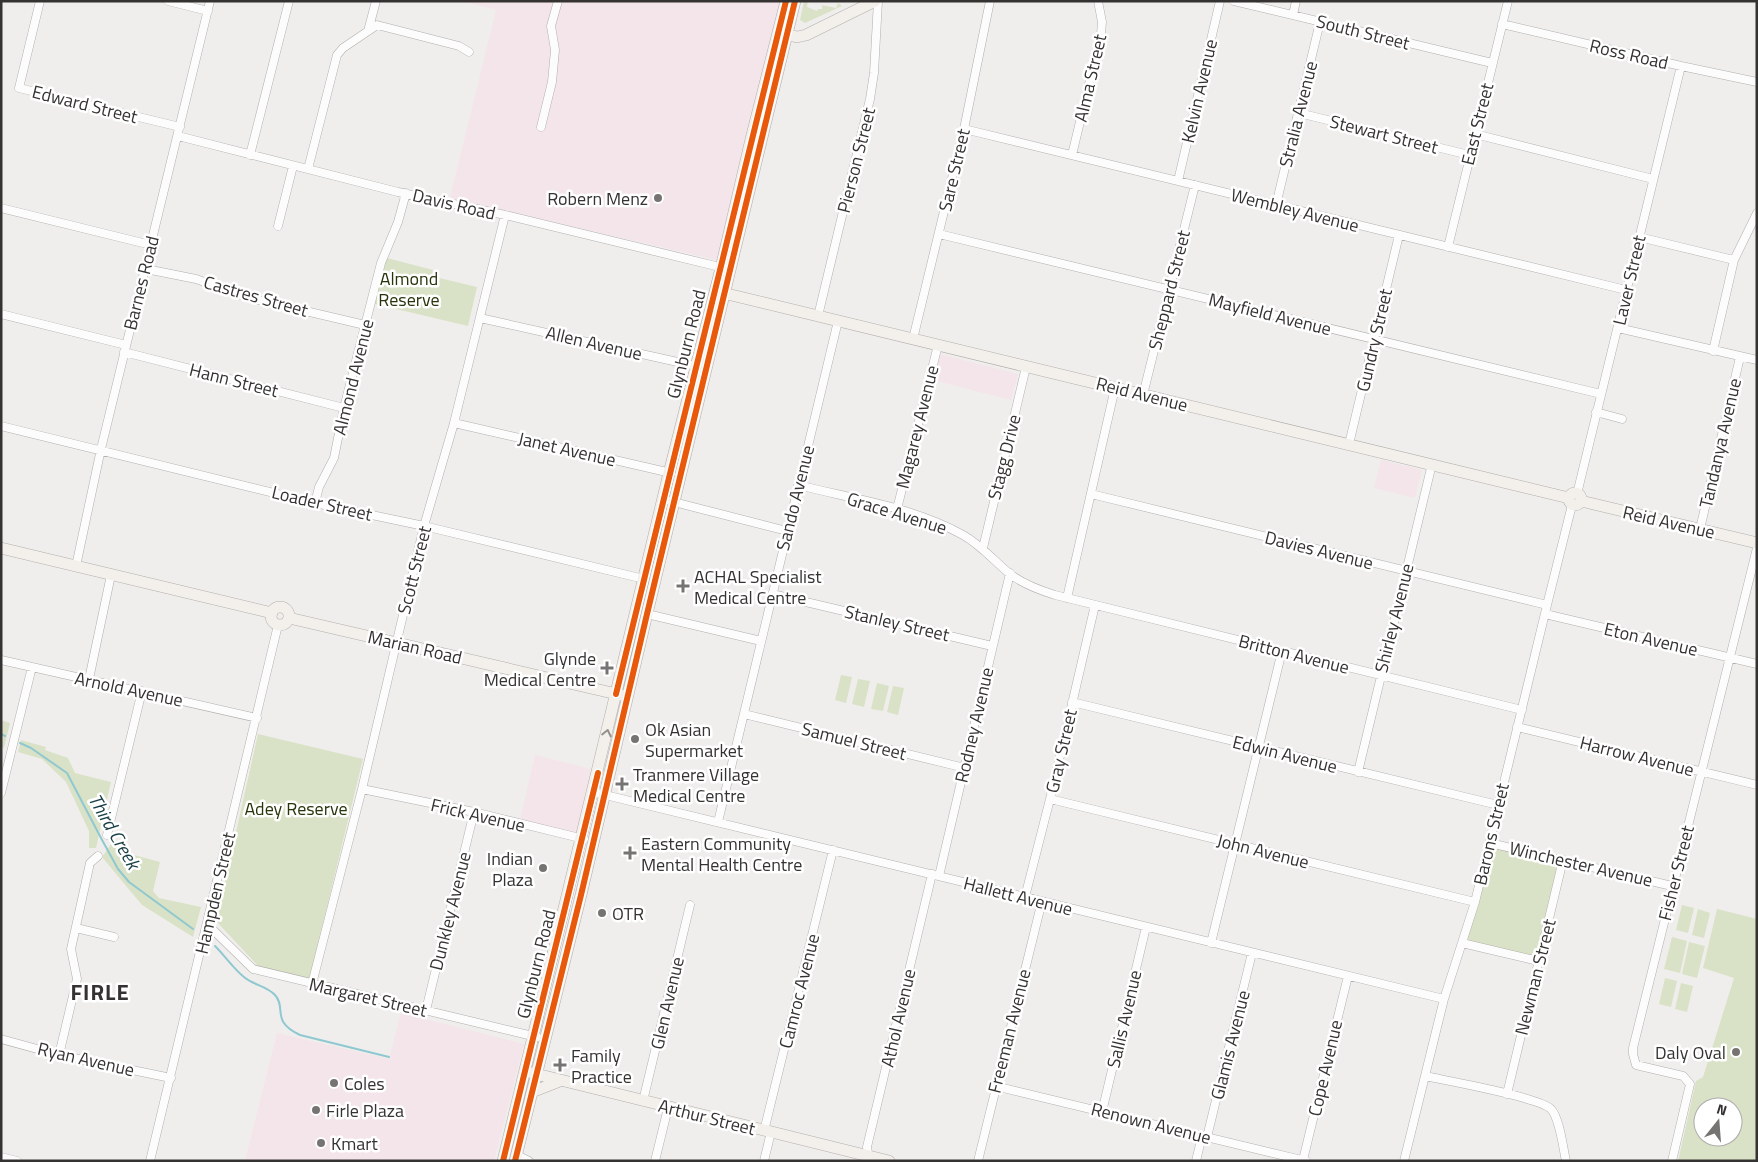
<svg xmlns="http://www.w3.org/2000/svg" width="1758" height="1162" font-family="'Titillium Web',sans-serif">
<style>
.commercial{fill:#f3e5e9}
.green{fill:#d9e2c6;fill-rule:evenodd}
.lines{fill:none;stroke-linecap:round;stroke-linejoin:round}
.stream{stroke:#8fc8d1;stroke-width:2}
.street-casing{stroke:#b1afad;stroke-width:9}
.secondary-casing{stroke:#b1afad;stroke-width:12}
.street{stroke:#fdfcfc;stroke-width:8}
.secondary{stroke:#f3efeb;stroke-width:11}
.cycleway-casing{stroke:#fff;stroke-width:9}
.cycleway{stroke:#e8590c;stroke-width:6}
.oneway{stroke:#94918e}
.poi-dot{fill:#767472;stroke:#fff;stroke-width:2}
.labels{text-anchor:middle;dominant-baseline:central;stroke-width:5;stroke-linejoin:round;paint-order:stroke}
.street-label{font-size:18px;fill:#343331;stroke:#fff}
.poi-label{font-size:18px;fill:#343331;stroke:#fff;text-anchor:start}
.park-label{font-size:18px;fill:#28350a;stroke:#fff}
.water-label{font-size:19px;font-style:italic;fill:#173e45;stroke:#fff}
.district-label{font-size:22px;font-weight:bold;letter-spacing:1px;fill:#343331;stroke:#fff}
</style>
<rect width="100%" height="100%" fill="#f0eeec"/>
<path class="commercial" d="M462,1H780L717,260L450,198L496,10Z
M939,354L1018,374L1011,400L933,380Z
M1381,460L1422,470L1415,498L1374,488Z
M535,755L595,770L580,835L520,820Z
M401,1013L524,1044L494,1161H245L277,1033L389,1059Z"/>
<path class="green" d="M804,1H808L807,7L817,11L818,9H822V5L836,8L838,3L842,6L805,23L800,20Z
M387,258L433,270L431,276L477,287L468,326L375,304Z
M841,675L852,677L846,703L835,700Z
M858,679L870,681L864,707L852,704Z
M877,683L889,686L883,711L871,709Z
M893,686L904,688L898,715L887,712Z
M1,720L10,723L4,748L1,746Z
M258,734L363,759L309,980L258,966L216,921Z
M21,740L46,747L45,750L68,758L75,773L111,782L96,848H89V831L66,782L42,759L18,752Z
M114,840L125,843L123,852L160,862L153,891L159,898L201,907L193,937L142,905L102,857Z
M1490,843L1563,860L1538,961L1462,943Z
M1682,905L1694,908L1688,933L1676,930Z
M1698,909L1710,913L1704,938L1692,935Z
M1717,909L1757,919V1161H1678L1696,1081L1703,1077L1734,978L1703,968ZM1703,1107H1733V1137H1703Z
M1672,937L1687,941L1680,973L1664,969Z
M1689,942L1705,946L1697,978L1682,974Z
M1665,978L1677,981L1671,1007L1659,1004Z
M1681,983L1693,986L1687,1012L1675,1009Z"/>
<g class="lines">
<path class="stream" d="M1,734L5,736
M20,743L31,748L67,773L101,838L118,869L129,882L193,929
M215,946C225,956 234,969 244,977C253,985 267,986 275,995C287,1008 270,1021 300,1035L389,1057"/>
<g class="street-casing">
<path id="street" d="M40,1L19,88L180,127
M168,1L208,11
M1234,1L1492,63
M1293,15L1296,1
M1502,24L1681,66L1757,82
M368,31L376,1
M1299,113L1469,155
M541,127L552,82L555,50L551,26L558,1
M964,129L1626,290
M1475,134L1653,179
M178,136L398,192L505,215L724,268
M250,155L289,1
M1072,155L1101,34L1102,22L1098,1
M308,169L337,55L343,48L377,25L459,46L469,52
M1178,181L1220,1
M1276,205L1320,22
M1,208L151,245
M278,226L293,166
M939,234L1601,394
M1639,237L1734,260
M1448,247L1508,1
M146,269L196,279L246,297L365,325
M1,314L126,345
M818,316L870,99L874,73L878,1
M480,318L700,367
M1618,328L1757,360
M913,339L964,129L990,1
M1713,351L1734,260L1757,213
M124,352L344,408
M1143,395L1195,185
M1596,412L1622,419
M454,423L671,473
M1,426L315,503L424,526L644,579
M1349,444L1399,235
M798,485C853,499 913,507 963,535C981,545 994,561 1010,574C1023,584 1039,590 1055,595L1522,710
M1091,494L1547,605
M1577,494L1681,66
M670,501L787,531
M315,503L319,487L334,458L344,408L381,263L398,222L406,193
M897,509L938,345
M1700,529L1740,357
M983,548L1026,367
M76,566L101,449L210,1
M772,594L992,646
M1067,598L1115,388
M647,614L761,641
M1545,614L1757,664
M1,660L257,718
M89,679L111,575
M1072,702L1498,805
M744,714L965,768
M1517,727L1757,785
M1358,772L1432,464
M362,789L474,812L584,839
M593,792L1444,999
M1,793L32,667
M1050,799L1475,902
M718,822L838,321
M107,835L142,691
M1490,843L1672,886
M939,876L1010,573
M1025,897L1050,799L1095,605
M207,924L253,969L537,1037
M76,928L114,937
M1211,943L1282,651
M1462,943L1538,961
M312,984L362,789L424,526L454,423L505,215
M426,1010L474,812
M1,1039L59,1055L171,1078
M59,1055L77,979L71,949L90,863L98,856
M1425,1076C1448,1081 1539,1097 1551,1109C1560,1119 1563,1148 1566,1161
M995,1086L1306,1161
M1507,1094L1563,860
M643,1101L690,905
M1102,1112L1146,927
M764,1131L833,850
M1207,1137L1252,953
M517,1155L529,1161
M1,1157L17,1161
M869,1159L867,1147L932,874
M1303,1160L1348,976
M150,1161L278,625
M655,1161L668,1108
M764,1161L771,1132
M978,1161L1042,901
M1196,1161L1202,1136
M1404,1161L1444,999L1475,902L1547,605L1572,505
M1672,1161L1690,1084L1683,1076L1636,1065L1633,1054V1048L1757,548"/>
</g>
<g class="secondary-casing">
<path id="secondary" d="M780,33L797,37L806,35L875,1
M719,292L1569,498
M1569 499a6 6 0 1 1 12 0a6 6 0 1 1-12 0Z
M1581,501L1757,543
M1,548L272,613
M271 616a9 9 0 1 1 18 0a9 9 0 1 1-18 0Z
M289,618L621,695
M532,1073L889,1161
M532,1092L560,1081
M503,1161L669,473L721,268L751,139L786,1
M515,1161L581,895L647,614L795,1"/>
</g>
<use href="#street" class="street"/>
<use href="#secondary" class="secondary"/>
<g class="cycleway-casing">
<path id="cycleway" d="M616,694L786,1
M503,1161L598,773
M515,1161L581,895L647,614L795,1"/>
</g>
<use href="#cycleway" class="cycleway"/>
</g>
<defs><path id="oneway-chevron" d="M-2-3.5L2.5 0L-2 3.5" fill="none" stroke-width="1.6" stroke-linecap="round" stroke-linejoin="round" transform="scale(1.25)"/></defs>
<use class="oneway" href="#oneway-chevron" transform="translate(607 733) rotate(-77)"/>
<g class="poi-dot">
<circle cx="658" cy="198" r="5"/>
<path d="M680.5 578.5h5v5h5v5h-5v5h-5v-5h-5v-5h5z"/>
<path d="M604.5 660.5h5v5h5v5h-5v5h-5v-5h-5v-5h5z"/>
<circle cx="635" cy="739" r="5"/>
<path d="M619.5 776.5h5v5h5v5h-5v5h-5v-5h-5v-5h5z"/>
<path d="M627.5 845.5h5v5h5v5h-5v5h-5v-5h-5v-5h5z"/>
<circle cx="543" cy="868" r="5"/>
<circle cx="602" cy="913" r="5"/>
<circle cx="1736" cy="1052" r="5"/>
<path d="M557.5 1057.5h5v5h5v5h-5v5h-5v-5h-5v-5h5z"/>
<circle cx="334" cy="1083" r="5"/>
<circle cx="316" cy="1110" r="5"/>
<circle cx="321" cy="1143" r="5"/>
</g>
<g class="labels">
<g class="street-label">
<text transform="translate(1363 32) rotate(14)">South Street</text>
<text transform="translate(1629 54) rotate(13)">Ross Road</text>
<text transform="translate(1090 78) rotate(-77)">Alma Street</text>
<text transform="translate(1199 91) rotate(-77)">Kelvin Avenue</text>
<text transform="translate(85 104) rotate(14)">Edward Street</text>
<text transform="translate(1298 114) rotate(-76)">Stralia Avenue</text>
<text transform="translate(1477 124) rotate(-76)">East Street</text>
<text transform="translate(1384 134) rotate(14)">Stewart Street</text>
<text transform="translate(856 160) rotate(-76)">Pierson Street</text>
<text transform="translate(954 170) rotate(-77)">Sare Street</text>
<text transform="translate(454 204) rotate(13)">Davis Road</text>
<text transform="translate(1295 210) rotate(14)">Wembley Avenue</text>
<text transform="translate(1629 280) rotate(-77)">Laver Street</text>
<text transform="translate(141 283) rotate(-76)">Barnes Road</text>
<text transform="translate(1169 290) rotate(-76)">Sheppard Street</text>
<text transform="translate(256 296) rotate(16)">Castres Street</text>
<text transform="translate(1270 314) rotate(14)">Mayfield Avenue</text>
<text transform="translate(1374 340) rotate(-77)">Gundry Street</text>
<text transform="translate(594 343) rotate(13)">Allen Avenue</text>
<text transform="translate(686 344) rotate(-76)">Glynburn Road</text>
<text transform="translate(353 377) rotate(-76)">Almond Avenue</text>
<text transform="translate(234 380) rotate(14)">Hann Street</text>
<text transform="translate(1142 394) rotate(14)">Reid Avenue</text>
<text transform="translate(917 427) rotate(-76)">Magarey Avenue</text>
<text transform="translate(1720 443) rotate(-77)">Tandanya Avenue</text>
<text transform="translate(567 449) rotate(13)">Janet Avenue</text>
<text transform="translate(1004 457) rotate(-76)">Stagg Drive</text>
<text transform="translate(795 498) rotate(-76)">Sando Avenue</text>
<text transform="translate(322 503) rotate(13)">Loader Street</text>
<text transform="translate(897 513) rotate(17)">Grace Avenue</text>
<text transform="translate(1669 522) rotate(13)">Reid Avenue</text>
<text transform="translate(1319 550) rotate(14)">Davies Avenue</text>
<text transform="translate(414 570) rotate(-76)">Scott Street</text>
<text transform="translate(1394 618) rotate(-76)">Shirley Avenue</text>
<text transform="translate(897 623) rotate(13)">Stanley Street</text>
<text transform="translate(1651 639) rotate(13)">Eton Avenue</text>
<text transform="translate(415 647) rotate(13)">Marian Road</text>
<text transform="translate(1294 654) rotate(14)">Britton Avenue</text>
<text transform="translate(129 689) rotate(12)">Arnold Avenue</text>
<text transform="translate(974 725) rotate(-77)">Rodney Avenue</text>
<text transform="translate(854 741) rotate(14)">Samuel Street</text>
<text transform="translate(1061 751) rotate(-77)">Gray Street</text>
<text transform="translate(1285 754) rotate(14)">Edwin Avenue</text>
<text transform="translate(1637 756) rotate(14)">Harrow Avenue</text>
<text transform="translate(478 815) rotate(13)">Frick Avenue</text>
<text transform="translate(1491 834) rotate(-77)">Barons Street</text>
<text transform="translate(1263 851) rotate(14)">John Avenue</text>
<text transform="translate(1581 864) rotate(13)">Winchester Avenue</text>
<text transform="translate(1676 873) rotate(-76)">Fisher Street</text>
<text transform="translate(215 893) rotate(-77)">Hampden Street</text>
<text transform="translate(1018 896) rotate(14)">Hallett Avenue</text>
<text transform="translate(450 911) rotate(-76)">Dunkley Avenue</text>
<text transform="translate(536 964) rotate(-76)">Glynburn Road</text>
<text transform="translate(1535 977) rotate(-76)">Newman Street</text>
<text transform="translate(799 991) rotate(-76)">Camroc Avenue</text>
<text transform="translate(368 997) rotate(13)">Margaret Street</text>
<text transform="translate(667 1003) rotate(-77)">Glen Avenue</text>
<text transform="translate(898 1018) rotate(-77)">Athol Avenue</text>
<text transform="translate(1124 1019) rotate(-77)">Sallis Avenue</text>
<text transform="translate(1009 1031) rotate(-76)">Freeman Avenue</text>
<text transform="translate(1230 1045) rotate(-76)">Glamis Avenue</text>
<text transform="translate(86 1059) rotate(13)">Ryan Avenue</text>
<text transform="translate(1325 1068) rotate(-77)">Cope Avenue</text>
<text transform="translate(707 1117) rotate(14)">Arthur Street</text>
<text transform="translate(1151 1123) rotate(14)">Renown Avenue</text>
</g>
<g class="poi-label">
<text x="648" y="198" text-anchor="end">Robern Menz</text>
<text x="694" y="576">ACHAL Specialist<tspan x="694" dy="21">Medical Centre</tspan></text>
<text x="596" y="658" text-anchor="end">Glynde<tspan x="596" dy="21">Medical Centre</tspan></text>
<text x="645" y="729">Ok Asian<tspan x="645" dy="21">Supermarket</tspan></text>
<text x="633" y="774">Tranmere Village<tspan x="633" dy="21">Medical Centre</tspan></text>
<text x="641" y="843">Eastern Community<tspan x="641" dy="21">Mental Health Centre</tspan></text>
<text x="533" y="858" text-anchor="end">Indian<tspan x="533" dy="21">Plaza</tspan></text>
<text x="612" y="913">OTR</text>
<text x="1726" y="1052" text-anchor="end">Daly Oval</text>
<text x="571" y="1055">Family<tspan x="571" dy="21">Practice</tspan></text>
<text x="344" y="1083">Coles</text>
<text x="326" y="1110">Firle Plaza</text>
<text x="331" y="1143">Kmart</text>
</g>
<g class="park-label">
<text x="409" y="278">Almond<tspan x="409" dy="21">Reserve</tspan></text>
<text x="296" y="808">Adey Reserve</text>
</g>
<g class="water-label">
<text transform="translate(115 831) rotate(60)">Third Creek</text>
</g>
<g class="district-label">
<text x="100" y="992">FIRLE</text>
</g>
</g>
<rect width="1758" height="1162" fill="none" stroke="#343331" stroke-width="5"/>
<g transform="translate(1718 1122) rotate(17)"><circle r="24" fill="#ffffff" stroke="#aeadad"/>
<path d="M0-4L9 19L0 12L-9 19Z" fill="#767472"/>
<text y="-8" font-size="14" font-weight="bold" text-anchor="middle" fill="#343331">N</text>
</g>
</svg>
